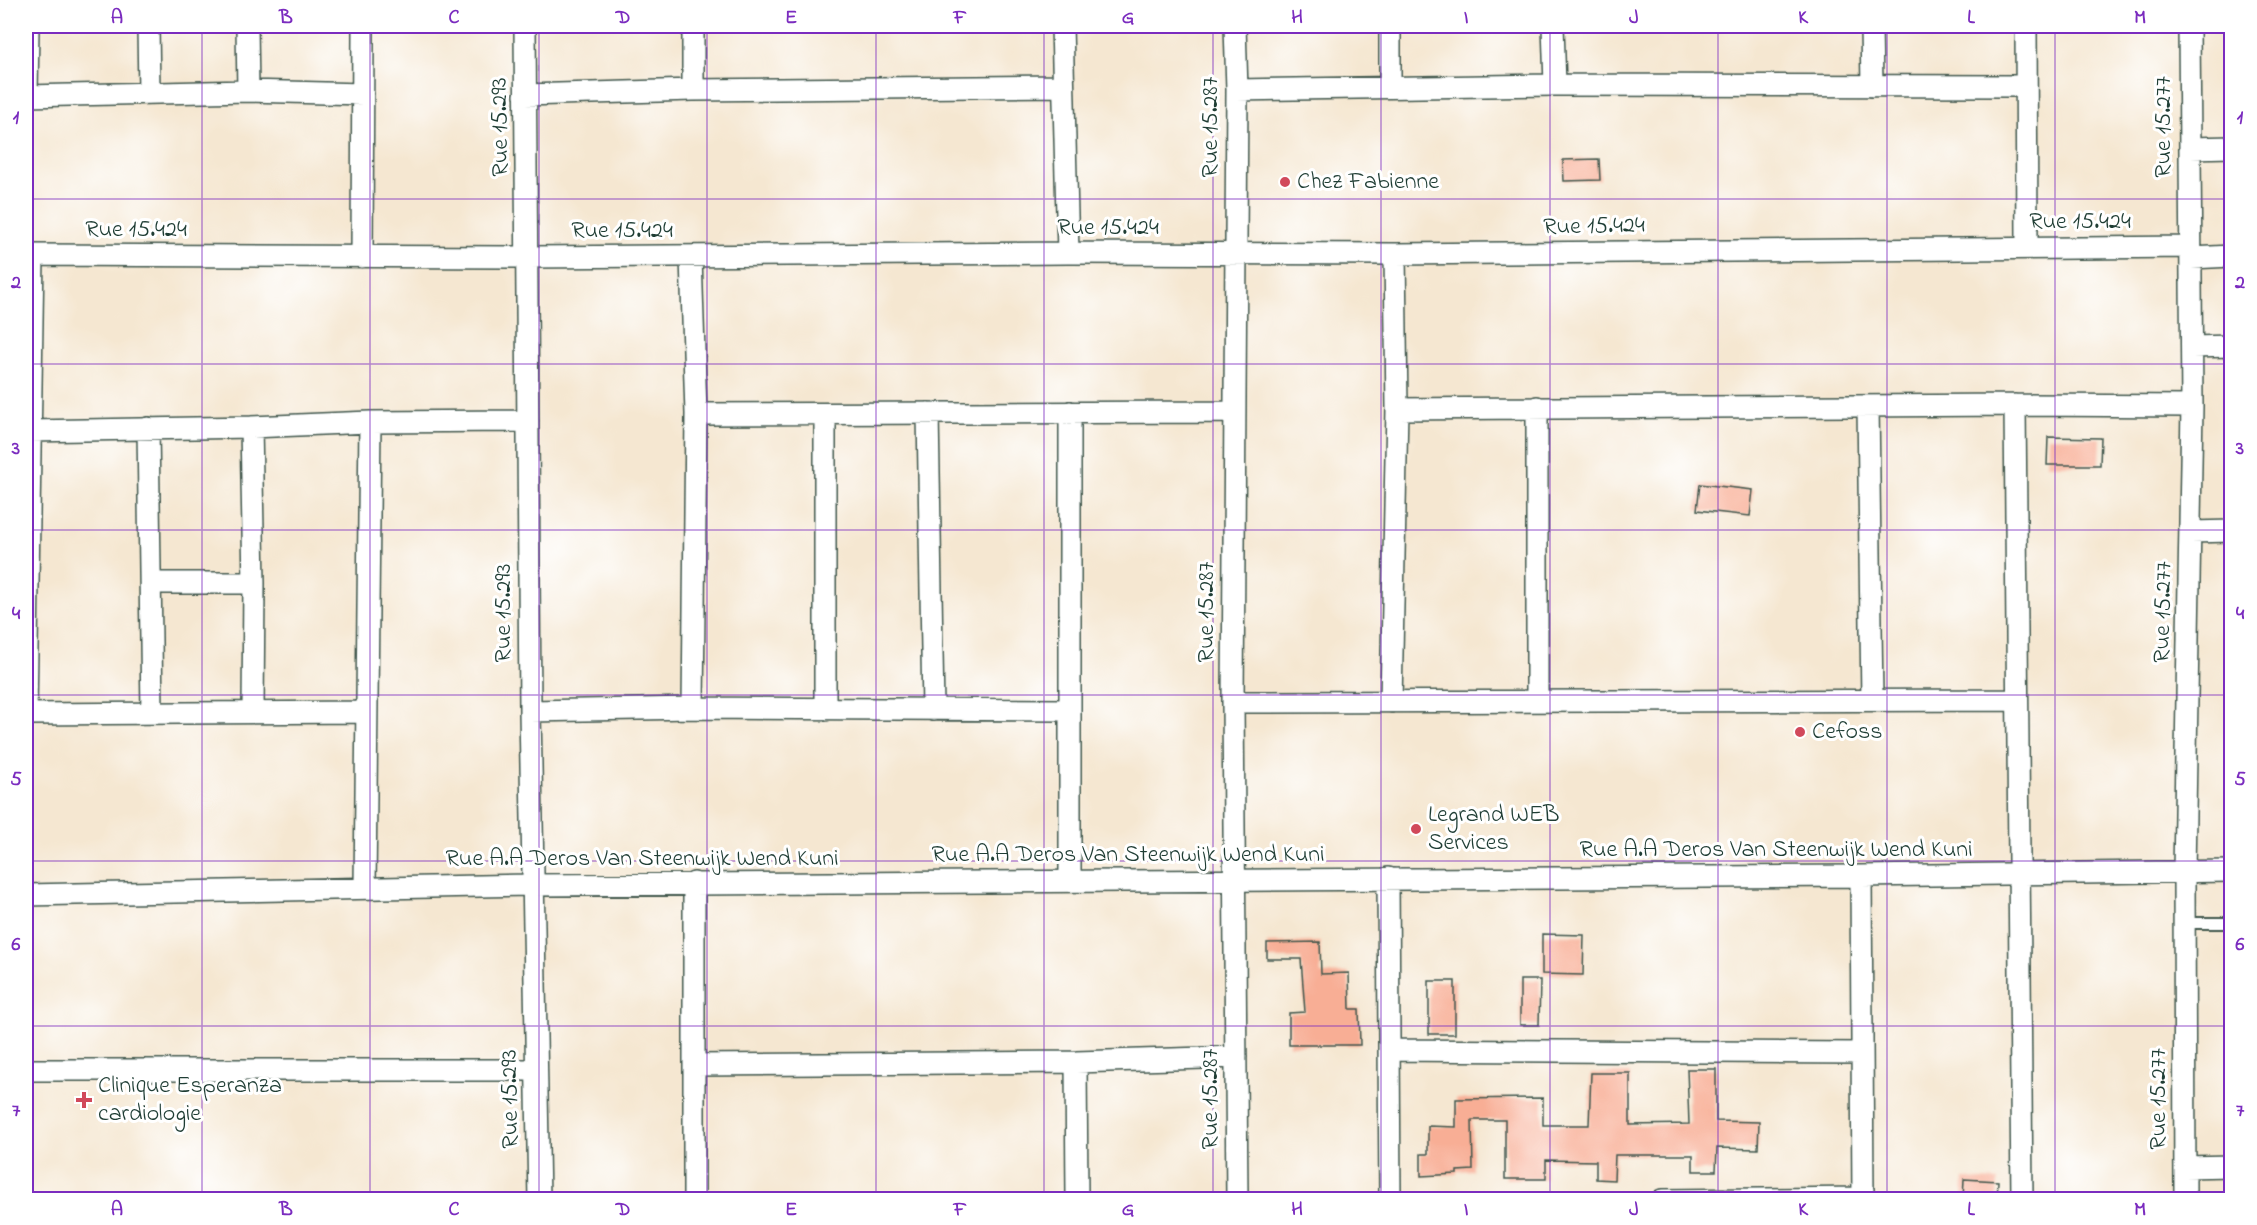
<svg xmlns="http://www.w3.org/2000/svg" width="2257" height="1225" font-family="'Indie Flower',sans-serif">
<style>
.building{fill:#f8ae95}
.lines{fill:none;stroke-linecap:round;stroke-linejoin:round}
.lane-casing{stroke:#3f564c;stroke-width:14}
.street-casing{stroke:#3f564c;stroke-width:24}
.path{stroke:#3f564c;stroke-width:4;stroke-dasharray:4.5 4.5;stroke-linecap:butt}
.lane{stroke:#fff;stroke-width:10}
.street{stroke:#fff;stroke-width:21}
.grid{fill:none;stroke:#7b2cbf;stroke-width:1.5;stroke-opacity:0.55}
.poi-dot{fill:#d1495b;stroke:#fff;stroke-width:2}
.labels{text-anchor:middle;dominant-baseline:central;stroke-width:6;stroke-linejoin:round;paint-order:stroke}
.street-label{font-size:24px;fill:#1f3d34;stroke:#fff}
.poi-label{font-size:24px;fill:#1f3d34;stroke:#fff;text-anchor:start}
.neatline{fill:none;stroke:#7b2cbf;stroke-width:2}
.grid-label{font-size:20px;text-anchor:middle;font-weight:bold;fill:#7b2cbf}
</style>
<rect width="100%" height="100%" fill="#fff"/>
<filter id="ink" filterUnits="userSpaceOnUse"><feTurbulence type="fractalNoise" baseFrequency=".0167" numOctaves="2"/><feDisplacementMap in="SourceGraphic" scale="12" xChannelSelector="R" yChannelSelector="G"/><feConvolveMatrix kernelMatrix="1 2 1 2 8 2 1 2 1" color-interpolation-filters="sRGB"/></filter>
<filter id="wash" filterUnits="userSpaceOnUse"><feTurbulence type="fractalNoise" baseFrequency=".008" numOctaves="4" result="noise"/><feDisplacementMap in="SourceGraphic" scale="24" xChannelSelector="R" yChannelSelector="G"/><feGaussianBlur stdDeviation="1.35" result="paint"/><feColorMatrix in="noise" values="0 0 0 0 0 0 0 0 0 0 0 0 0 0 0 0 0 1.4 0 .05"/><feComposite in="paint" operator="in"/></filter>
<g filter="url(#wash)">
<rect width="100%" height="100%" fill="#f5e7d1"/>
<g id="blocks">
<path class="building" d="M1599,159L1600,180L1564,181L1563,160Z
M2048,437L2101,438L2100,465H2047Z
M1700,484L1753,490L1750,516L1697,510Z
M1542,934L1584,935L1583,975L1542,974Z
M1320,942L1321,974L1349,973L1350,1009H1359L1360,1045H1289V1013L1305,1012L1301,959H1267V943Z
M1520,980H1540L1539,1025H1520Z
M1429,981H1455V1034H1429Z
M1687,1069H1716V1121L1759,1122L1758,1149L1717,1148L1716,1171H1693V1155H1615L1614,1180L1596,1179V1161L1546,1160V1179H1505V1120H1472L1473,1170L1457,1171V1174L1421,1176V1154H1428V1126L1456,1127V1099L1543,1098V1125H1589L1591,1073H1630V1125L1689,1124Z
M1964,1179L1998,1181L1997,1200H1963Z"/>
</g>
</g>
<g filter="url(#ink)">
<use href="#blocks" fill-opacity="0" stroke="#3f564c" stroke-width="1.5"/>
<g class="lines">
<g class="lane-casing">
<path id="lane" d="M2184,923H2232"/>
</g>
<g class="street-casing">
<path id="street" d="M148,26L149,92
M247,26L248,91
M525,26L530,711L539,1200
M693,26V90
M1062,26L1068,253
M1235,26L1237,90L1233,702L1237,1200
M1553,26L1555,85
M1871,26L1872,86
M2026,26L2027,247
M1390,87V26
M1237,90L1555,85L2026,86
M525,95L693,90L1063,86
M26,96L248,91L363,94
M27,96L28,26
M2190,148L2232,147
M26,255L528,257L1068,253L1395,254L2190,247
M362,257L363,26
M691,257L696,414L693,708
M2191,258L2232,256
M2192,347L2232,346
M2015,405L2022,1200
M1868,406L1872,700
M1537,407V701
M1397,409L2015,405L2192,406
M1070,412V881
M928,413L933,710
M696,414L1233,412
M825,415V710
M251,427L254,583L253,711
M148,428L152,712
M30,431L251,427L370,422L528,421
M2191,532L2232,531
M151,583H254
M1233,702L2017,700
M1391,702L1397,409L1395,254
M530,711L693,708L1070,710
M26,714L33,255
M26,714L366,712
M1861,876L1863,1200
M1388,878L1390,1200
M694,883V1200
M365,887L370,422
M26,895L532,885L1861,876L2232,871
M1389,1050L1862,1053
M1076,1062L1077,1200
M694,1065L1076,1062L1236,1057
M26,1070H536
M2185,1167L2232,1166
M1662,1200L1863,1198
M2185,1200L2184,872L2192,406L2189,26"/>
</g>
<path class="path" d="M2225,207H2232"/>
<use href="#lane" class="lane"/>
<use href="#street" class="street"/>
</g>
</g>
<path class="grid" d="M202,26V1200M370,26V1200M539,26V1200M707,26V1200M876,26V1200M1044,26V1200M1213,26V1200M1381,26V1200M1550,26V1200M1718,26V1200M1887,26V1200M2055,26V1200M26,199H2232M26,364H2232M26,530H2232M26,695H2232M26,861H2232M26,1026H2232"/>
<g class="poi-dot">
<circle cx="1285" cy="182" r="6"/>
<circle cx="1800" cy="732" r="6"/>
<circle cx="1416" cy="829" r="6"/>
<path d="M81 1091h6v6h6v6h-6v6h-6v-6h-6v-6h6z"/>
</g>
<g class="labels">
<g class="street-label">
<text transform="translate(501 127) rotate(-91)">Rue 15.293</text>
<text transform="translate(1211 127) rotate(-90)">Rue 15.287</text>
<text transform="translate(2164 127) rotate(-90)">Rue 15.277</text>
<text x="2080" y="222">Rue 15.424</text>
<text transform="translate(1594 227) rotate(-1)">Rue 15.424</text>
<text x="1108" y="228">Rue 15.424</text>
<text x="136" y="230">Rue 15.424</text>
<text x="622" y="231">Rue 15.424</text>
<text transform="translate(1207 612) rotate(-90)">Rue 15.287</text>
<text transform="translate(2164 612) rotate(-89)">Rue 15.277</text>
<text transform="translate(504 613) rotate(-90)">Rue 15.293</text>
<text x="1776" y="850">Rue A.A Deros Van Steenwijk Wend Kuni</text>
<text x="1128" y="855">Rue A.A Deros Van Steenwijk Wend Kuni</text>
<text x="642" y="859">Rue A.A Deros Van Steenwijk Wend Kuni</text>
<text transform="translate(511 1099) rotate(-91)">Rue 15.293</text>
<text transform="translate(1211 1099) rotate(-90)">Rue 15.287</text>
<text transform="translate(2159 1099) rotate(-90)">Rue 15.277</text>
</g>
<g class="poi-label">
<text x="1297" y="182">Chez Fabienne</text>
<text x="1812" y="732">Cefoss</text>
<text x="1428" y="815">Legrand WEB<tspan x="1428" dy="28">Services</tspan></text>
<text x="98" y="1086">Clinique Esperanza<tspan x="98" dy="28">cardiologie</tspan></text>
</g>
</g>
<rect width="2257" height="1225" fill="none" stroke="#fff" stroke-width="66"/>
<rect x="33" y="33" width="2191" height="1159" class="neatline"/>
<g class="grid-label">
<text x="117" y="23">A</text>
<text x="286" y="23">B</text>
<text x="454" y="23">C</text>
<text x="623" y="23">D</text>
<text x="791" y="23">E</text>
<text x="960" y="23">F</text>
<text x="1128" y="23">G</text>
<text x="1297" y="23">H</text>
<text x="1466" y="23">I</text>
<text x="1634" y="23">J</text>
<text x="1803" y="23">K</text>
<text x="1971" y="23">L</text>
<text x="2140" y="23">M</text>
<text x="16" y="123">1</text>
<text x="2240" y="123">1</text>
<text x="16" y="288">2</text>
<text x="2240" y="288">2</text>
<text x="16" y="454">3</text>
<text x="2240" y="454">3</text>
<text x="16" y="619">4</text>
<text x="2240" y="619">4</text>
<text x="16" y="785">5</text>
<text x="2240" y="785">5</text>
<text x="16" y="950">6</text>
<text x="2240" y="950">6</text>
<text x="16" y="1116">7</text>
<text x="2240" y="1116">7</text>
<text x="117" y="1215">A</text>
<text x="286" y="1215">B</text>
<text x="454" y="1215">C</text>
<text x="623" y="1215">D</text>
<text x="791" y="1215">E</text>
<text x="960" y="1215">F</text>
<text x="1128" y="1215">G</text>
<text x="1297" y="1215">H</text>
<text x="1466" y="1215">I</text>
<text x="1634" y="1215">J</text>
<text x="1803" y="1215">K</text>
<text x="1971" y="1215">L</text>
<text x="2140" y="1215">M</text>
</g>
</svg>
